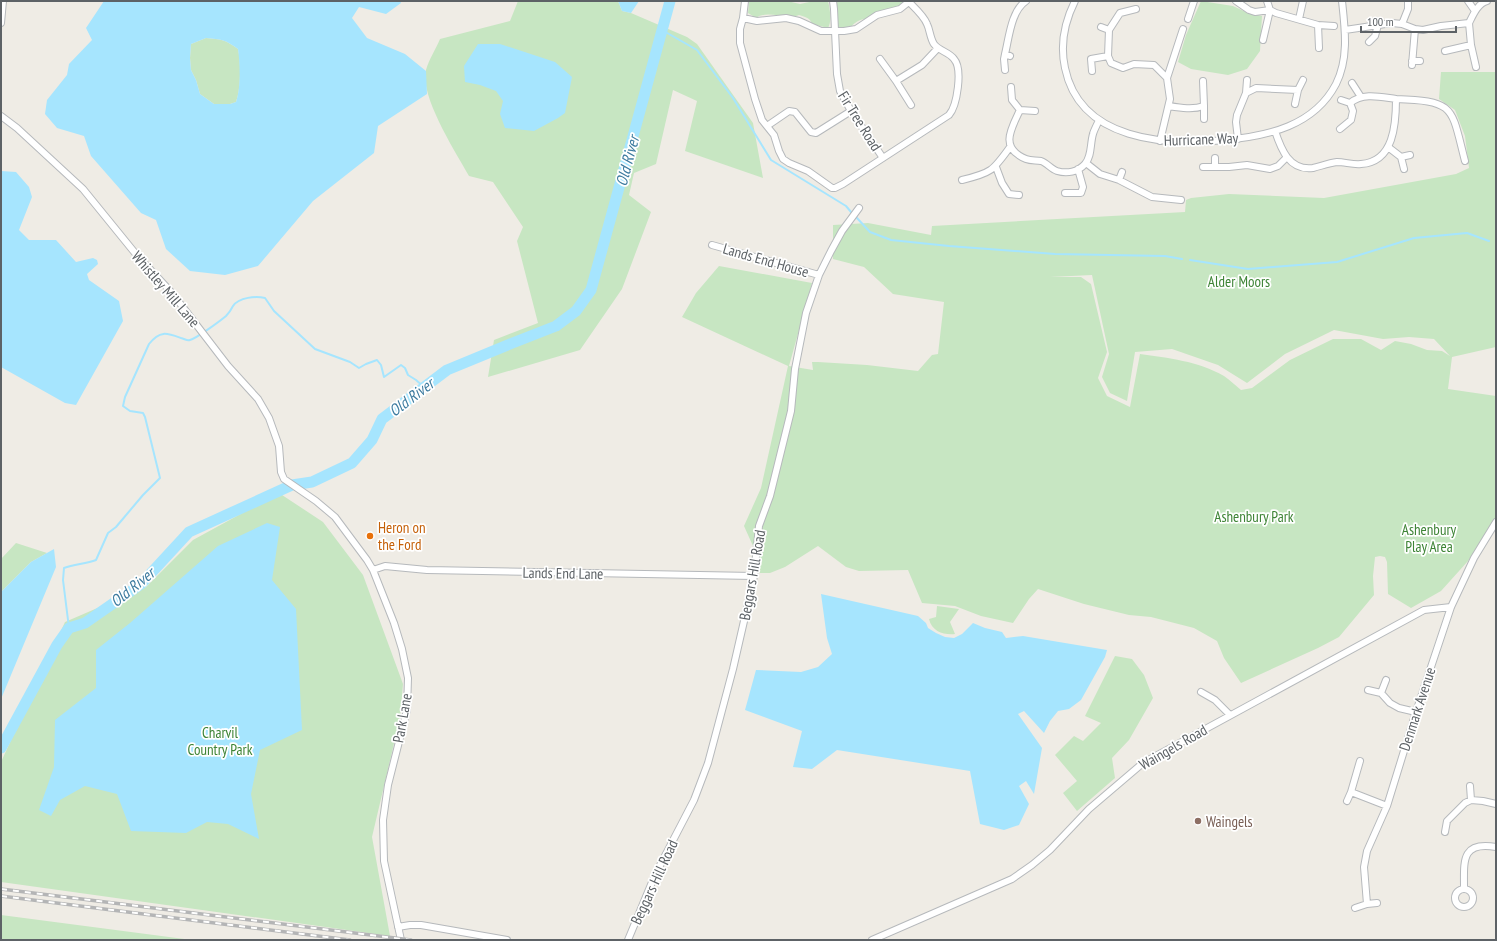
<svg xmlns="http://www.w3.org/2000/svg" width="1497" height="941" font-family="'PT Sans Narrow',sans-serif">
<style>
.green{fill:#c7e6c2;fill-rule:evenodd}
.water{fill:#a6e5fe;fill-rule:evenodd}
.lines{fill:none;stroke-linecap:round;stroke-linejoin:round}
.stream{stroke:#a6e5fe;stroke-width:2}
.river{stroke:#a6e5fe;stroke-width:11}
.minor-casing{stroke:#b6b9bc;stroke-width:8}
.minor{stroke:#fff;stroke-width:6}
.rail-casing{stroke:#b4b5b6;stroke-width:3.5}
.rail{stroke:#fff;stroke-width:2;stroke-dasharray:6;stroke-linecap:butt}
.food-dot{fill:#e8710a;stroke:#fff;stroke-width:1.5}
.education-dot{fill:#8d6e63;stroke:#fff;stroke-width:1.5}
.labels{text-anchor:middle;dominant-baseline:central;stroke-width:3.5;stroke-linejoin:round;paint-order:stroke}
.street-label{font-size:15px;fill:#5d6266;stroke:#fff}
.park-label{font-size:15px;fill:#3e8436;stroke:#fff}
.food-label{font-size:15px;fill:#c56008;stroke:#fff;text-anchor:start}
.education-label{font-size:15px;fill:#785e54;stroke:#fff;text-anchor:start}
.water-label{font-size:16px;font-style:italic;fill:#3d7b9f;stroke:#fff}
</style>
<rect width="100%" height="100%" fill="#efece5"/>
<path class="green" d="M518,1H618L622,11L631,13L687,37L697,44L753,123L763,178L685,151L697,101L673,90L656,164L634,173L629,195L651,212L622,289L580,350L488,377L494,340L538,323L517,241L523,227L493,182L469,176C456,153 419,95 426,70C429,59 436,49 440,39L510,21Z
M749,1H787L800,4L814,1H828C830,9 832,22 828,28L812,24C810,18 806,17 799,15C787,21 768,9 756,18L753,17V16L748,13Z
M835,1H905L896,8L880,11L865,19C860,19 854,23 851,27L842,29L838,27Z
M1201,1L1233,6L1248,13L1262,16L1260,51L1247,69L1228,75L1191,69L1178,62L1186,35Z
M206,38C221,39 226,40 238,49C241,63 241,88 236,102L230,104H214L200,94L196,80L191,70L190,58L191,44Z
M1441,72H1496V347L1452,357L1448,389L1496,396V519L1468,561L1441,591L1411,608L1388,594L1387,562L1385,557L1380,556L1375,557L1373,576L1374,595L1339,637L1318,648L1241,683L1224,658L1217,641L1194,628L1151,617L1129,615L1084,604L1038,589L1029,599L1013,623L981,616L955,606L922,603L908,570L859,571L846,567L818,546L785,567L770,573H750L753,546L744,526L761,488L788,366L682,317L696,293L719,266L812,283L789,366L813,370L812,362H818L867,365L918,371L932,355L938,354L944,302L893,294L864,267L833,259V225L868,223L931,235L932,226L1185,212L1186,200L1191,198L1229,194L1324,198L1456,174L1469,168L1465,136L1455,110L1439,99ZM1092,275L1109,354L1102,377L1110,393L1127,401L1135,352L1172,349L1218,365L1247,383L1285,354L1334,330L1383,339L1409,337L1434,339L1450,356L1442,351L1427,350L1411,344L1395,341L1381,350L1361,339H1333L1290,360L1252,388L1241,390C1235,385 1230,380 1224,376C1198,361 1168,358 1140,354L1130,407L1107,396L1098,378L1107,352L1091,284L1081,277H1050Z
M279,493L323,522L363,575L403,684L400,718L372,837L390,936L1,882V762L65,622L146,587L193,540Z
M16,543L47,553L31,562L1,592V559Z
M937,606L959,609L950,622L955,634C944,635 932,632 929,619L936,617Z
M1115,656L1132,659L1144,675L1153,698L1129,740L1112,758L1115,778L1077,811L1063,793L1077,781L1055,755L1074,736L1083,741L1101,723L1085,716Z
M1,915L192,940H1Z"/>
<path class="water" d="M104,1H400L401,3L386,14L359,7L352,18L367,38L405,54L426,71L427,94L378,126L374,153L313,201L258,266L225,275L190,271L166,249L156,220L141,213L91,156L84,136L57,128L45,114L47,100L67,75L69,64L92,40L86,28ZM206,38C221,39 226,40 238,49C240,63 241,88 236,102L230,104H214L200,94L196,80L191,70L190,58L191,44Z
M618,1H639L631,13L622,11Z
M478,44H500L555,62L572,77L565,113L558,118L534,131L505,128L500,114L503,101L496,91L480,85L465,82L464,66Z
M1,171L16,172L29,187L32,197L19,230L29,240H56L76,262L93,258L97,260L98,264L87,274L89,280L119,301L123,321L76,405L65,403L1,367Z
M267,523L280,527L272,580L296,609L302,730L260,750L251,794L259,839L228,824L207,822L186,833L131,831L117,794L85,786L60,800L51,816L39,810L54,767L55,720L96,688V650L130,623L218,546Z
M54,549L56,567L1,699V592L31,562Z
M821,594L918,616L926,623L928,628L936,633L945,637L954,638L962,634L973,623L985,628L1002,632L1006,638L1023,636L1107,650L1105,657L1081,700L1069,709L1058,711L1050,721L1044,733L1024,711L1018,714L1042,748L1034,794L1026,781L1019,786L1029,804L1019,825L1004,830L980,824L970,771L837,750L812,769L793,767L802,731L745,710L756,670L801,672L818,667L832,654L827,638Z"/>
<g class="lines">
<path class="stream" d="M662,30L697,50L733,98L771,160L846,206L851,212
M856,217L870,232L891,240L949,246L1055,254L1165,256L1182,259
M1496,243V244
M1190,260L1248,269L1337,262L1414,238L1467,233L1489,241
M69,628L63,580L64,568C75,564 86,564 96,560L108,533L116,527L143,495L160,478L145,417L143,413L130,411L123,406L125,397L149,344C160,330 167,333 181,338C185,339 187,341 190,340C197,338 220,321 226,316C230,312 231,310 233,306C239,297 256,296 265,298L274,311L315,349L350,362L359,368L366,364L377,360L381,365L384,377L401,365L405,368L408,375L416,380L424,387"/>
<path class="river" d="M1,748L57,645L69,628L85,623L141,584L189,532L292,485L312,482L352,463L372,440L382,419L447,370L510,344L556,326L576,311L591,290L670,1"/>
<g class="minor-casing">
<path id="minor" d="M833,1L834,9L837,74L840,91L851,111L883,158
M1075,1C1064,23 1060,45 1065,68C1080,141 1166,146 1225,140C1268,136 1314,126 1336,84C1349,58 1345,29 1342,1
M1236,1L1249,10L1255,12L1270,10L1263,40
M1267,1L1270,10L1276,13L1318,25L1334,26
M1468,1L1475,11
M909,2C915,8 924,16 927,24C930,30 930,38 934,44C939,51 949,52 954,59C963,69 957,106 949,115L843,184L835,188H832L808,171L789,163L783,159L779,151L774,135L762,120L755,99L740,43V29L743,18L757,21L786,18L799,21L821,31H844L856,29L877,15L900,9L910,1
M1136,9L1120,13L1109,30L1108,56L1111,63L1123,68L1134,64L1154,65L1167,78L1170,99L1160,141
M743,18L745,1
M1188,19L1194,1
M1299,19L1303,1
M1,23L3,1
M1469,23L1471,45L1476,67
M1402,24L1408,9V1
M1318,25L1319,48
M1101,27L1109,30
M1345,30L1392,23L1402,24L1415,29L1423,30L1441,26L1469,23C1473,15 1478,3 1487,1
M1369,42L1375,36L1378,25
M1445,51L1471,45
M1005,54C1009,38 1011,11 1026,1
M880,59L896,81L911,105
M1412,61H1420
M1412,65L1415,29
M1005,70L1004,59L1005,54L1010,56
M1092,71L1091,59L1108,56
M1167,78L1183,29
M896,81L922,65L938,48
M1203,81L1204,106
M1352,83L1361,97
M1011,87L1012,100L1020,110C1011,129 999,148 1026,159C1031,161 1036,160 1041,161C1047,163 1051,169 1057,171C1067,174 1078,172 1085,164C1092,156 1090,144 1093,134C1094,130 1097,125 1099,120
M1298,90L1303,80
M1246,93L1247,80
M1341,100L1350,103
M1169,106C1181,108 1193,110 1204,106V119
M1020,110L1035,111
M1,116L17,128L83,189L135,253L172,293L228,366L258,399L269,418L279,446L281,472L284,479L316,501L335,517L367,560L373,570L394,623L402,649L408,678L407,710L388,785L383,820L384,861L401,940
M767,126L789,111L795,112L811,132L816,133L851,111
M1340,129L1351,120L1353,111L1350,103C1363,92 1381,97 1396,99
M1275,131C1281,149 1289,171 1313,168C1321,166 1329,163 1337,162C1345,162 1353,165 1361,164C1394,162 1396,124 1396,99C1456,101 1451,107 1465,161
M1238,139L1236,122L1237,115L1246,93L1256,88L1298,90L1295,104
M1388,147L1401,157L1404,169
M1401,157L1410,155
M1215,158V167
M1086,163L1100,174L1119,180L1152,197L1181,200
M996,167L1002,183L1009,194L1019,195
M1203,167H1229L1247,165L1270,169L1278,166L1287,157
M962,180C991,173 993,171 1010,147
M1119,180L1122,172
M1065,193H1081L1083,187L1078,169
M712,245L819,275
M373,570L385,566L427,570L754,576
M1368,690L1381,693L1390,703L1399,708L1416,712
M1201,692L1215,700L1230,715
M1381,693L1386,680
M1360,761L1351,792L1387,806
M1470,786L1471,800
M1347,801L1351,792
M1445,832L1447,821L1465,803L1471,800L1483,801L1496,804
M1464,888C1464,861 1461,841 1496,847
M1455 898a9 9 0 1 1 18 0a9 9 0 1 1-18 0Z
M1367,904L1377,903
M1355,908L1367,904L1364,867L1367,851L1387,806L1416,712L1451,607L1474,558L1496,522
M398,927L410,925H421L507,940
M628,940L655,875L694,800L708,763L733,669L747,608L754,576L759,526L770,496L791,411L795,369L806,313L819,275L831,251L842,231L859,208
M872,940L1012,879L1032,865L1050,850L1089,809L1143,763L1424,610L1451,607"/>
</g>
<use href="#minor" class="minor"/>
<g class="rail-casing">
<path id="rail" d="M1,889L411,940
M1,896L350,940"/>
</g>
<use href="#rail" class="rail"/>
</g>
<circle class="food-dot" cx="370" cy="536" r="4"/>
<circle class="education-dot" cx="1198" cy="821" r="4"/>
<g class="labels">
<g class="street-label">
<text transform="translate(860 121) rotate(58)">Fir Tree Road</text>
<text transform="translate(1201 139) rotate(-2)">Hurricane Way</text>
<text transform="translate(766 260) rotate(16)">Lands End House</text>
<text transform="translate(166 289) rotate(49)">Whistley Mill Lane</text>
<text transform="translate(563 573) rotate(1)">Lands End Lane</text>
<text transform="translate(752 575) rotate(-80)">Beggars Hill Road</text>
<text transform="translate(1417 709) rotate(-72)">Denmark Avenue</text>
<text transform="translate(402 718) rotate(-80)">Park Lane</text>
<text transform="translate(1173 747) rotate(-30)">Waingels Road</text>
<text transform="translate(654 882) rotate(-65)">Beggars Hill Road</text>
</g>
<g class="park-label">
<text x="1239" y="281">Alder Moors</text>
<text x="1254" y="516">Ashenbury Park</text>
<text x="1429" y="529">Ashenbury<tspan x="1429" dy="17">Play Area</tspan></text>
<text x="220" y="732">Charvil<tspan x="220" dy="17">Country Park</tspan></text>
</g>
<g class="food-label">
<text x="378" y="527">Heron on<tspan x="378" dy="17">the Ford</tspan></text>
</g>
<g class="education-label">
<text x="1206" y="821">Waingels</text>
</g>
<g class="water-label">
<text transform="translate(627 161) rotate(-75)">Old River</text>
<text transform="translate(411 397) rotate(-37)">Old River</text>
<text transform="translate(132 587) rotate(-39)">Old River</text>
</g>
</g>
<rect width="1497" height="941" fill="none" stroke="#5d6266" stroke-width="4"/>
<path d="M1361 26v6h95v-6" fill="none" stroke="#5d6266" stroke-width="2"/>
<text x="1367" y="26" font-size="12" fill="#5d6266" stroke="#ffffff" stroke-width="3" paint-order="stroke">100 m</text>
</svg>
